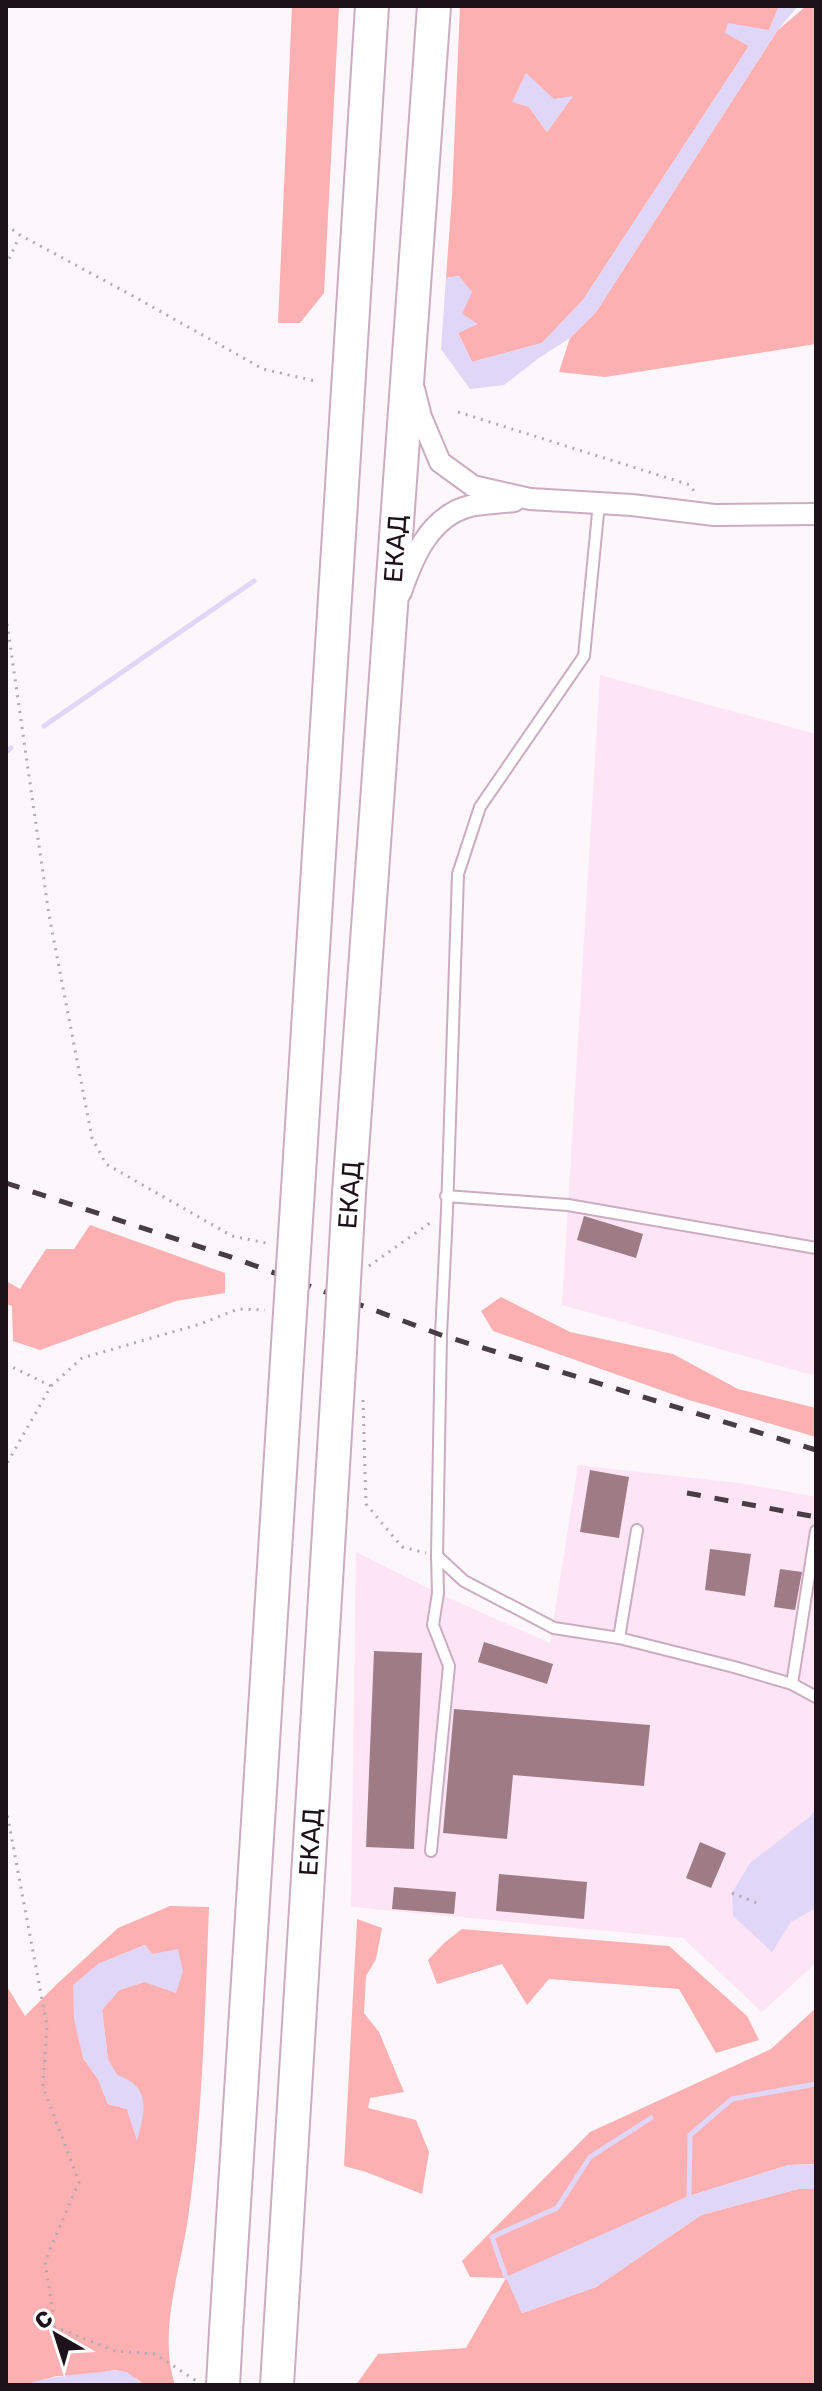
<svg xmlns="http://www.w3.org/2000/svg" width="822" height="2391" font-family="Rubik,sans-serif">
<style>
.built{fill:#fee5f6}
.green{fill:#fdb0b2;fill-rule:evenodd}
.water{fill:#e0d6f8}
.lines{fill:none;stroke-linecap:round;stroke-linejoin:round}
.stream{stroke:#e0d6f8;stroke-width:5}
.building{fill:#9f7b86}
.service-casing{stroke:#ccacc1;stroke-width:14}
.minor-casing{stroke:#ccacc1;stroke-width:24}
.trunk-casing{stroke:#ccacc1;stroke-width:36}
.path{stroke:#b2aaaf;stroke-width:3;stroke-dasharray:2 6;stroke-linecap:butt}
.service{stroke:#fff;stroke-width:10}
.minor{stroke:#fff;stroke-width:20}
.trunk{stroke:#fff;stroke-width:32}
.rail{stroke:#483d44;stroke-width:5;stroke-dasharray:14 14;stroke-linecap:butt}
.trunk-bridge-casing{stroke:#ccacc1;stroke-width:36;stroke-linecap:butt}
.trunk-bridge{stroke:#fff;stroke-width:32}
.labels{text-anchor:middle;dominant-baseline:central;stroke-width:6;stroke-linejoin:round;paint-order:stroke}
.street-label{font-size:26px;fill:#1e121a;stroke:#fff}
</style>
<rect width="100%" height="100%" fill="#fdf6fa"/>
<path class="built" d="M600,675L816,734V1376L562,1305Z
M578,1465L747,1484L816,1497V1963L762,2012L683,1938L351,1907L356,1552L438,1593L550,1643Z"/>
<path class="green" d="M292,6H339L324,293L300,323H278Z
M460,6H779L769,30L726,33L749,46L583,300L542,343L472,362L458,333L477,324L462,314L459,276L446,278L452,195ZM572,97L547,132L529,107L554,99Z
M806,6H816V344L605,377L559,372L570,338L596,312L777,31Z
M90,1225L225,1273V1293L176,1301L40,1350L13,1341L12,1306L6,1304V1281L20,1289L46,1249H74Z
M501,1297L570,1332L673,1354L738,1389L816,1408V1437L689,1400L493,1331L481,1311Z
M170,1906L209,1907C205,2008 203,2110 189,2211C182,2268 157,2329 175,2385H144L137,2379L116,2370L86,2375L57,2376L24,2385H6V1985L25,2016L58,1983L118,1928ZM145,1945L152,1954L144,1982L119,1990L102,2010L108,2060L117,2075L137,2139L127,2109L108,2104L98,2079L83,2058L98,1964Z
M357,1919L382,1928L376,1959L366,1976L364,2013L379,2032L404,2092L370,2098L368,2108L416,2120L429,2152L422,2194L366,2172L344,2166Z
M462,1929L669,1946L747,2016L759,2040L716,2053L679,1989L549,1979L527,2005L502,1964L437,1984L428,1960L444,1943Z
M816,2008V2164L789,2165L689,2196L507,2278L522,2313L596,2287L701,2215L798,2189H816V2385H356L378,2354L466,2348L506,2278L470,2277L462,2261L590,2132L771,2049Z"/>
<path class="water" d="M779,6H798L777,31L596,312L570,338L539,358L504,385L470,389L441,349L446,278L459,276L472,292L462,314L478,324L458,333L472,362L542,343L583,300L749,46L725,33L728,23L769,30Z
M526,73L554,99L573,96L547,132L529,107L512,102Z
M816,1810V1908L791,1922L772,1952L733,1916L732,1893L750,1863L808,1818Z
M145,1945L152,1954L178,1949L183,1971L176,1993L144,1982L119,1990L102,2010L108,2059L117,2075C152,2087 145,2111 137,2141L127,2109L108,2104L98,2079L83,2058L74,2019L73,1985L98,1964Z
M816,2164V2189H798L701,2215L596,2287L522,2313L506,2277L689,2196L789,2165Z
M116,2370L127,2372L144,2385H24C54,2374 85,2375 116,2370Z"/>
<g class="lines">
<path class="stream" d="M44,726L254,581
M6,752L11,748
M689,2196L690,2135L732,2099L816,2084
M506,2277L492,2237L557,2208L590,2157L651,2118"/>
</g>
<path class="building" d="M584,1216L643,1234L636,1258L577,1240Z
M590,1470L629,1477L619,1538L580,1532Z
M710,1549L751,1554L745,1596L705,1590Z
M780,1569L802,1572L795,1610L774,1607Z
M484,1642L553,1664L547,1684L478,1662Z
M374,1651L422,1653L414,1849L366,1847Z
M454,1709L650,1725L644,1786L513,1775L507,1839L443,1833Z
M700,1842L726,1853L711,1888L686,1878Z
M499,1874L587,1882L584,1919L496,1911Z
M394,1887L456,1892L454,1914L392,1909Z"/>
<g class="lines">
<g class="service-casing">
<path id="service" d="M599,503L584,656L480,807L458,874L447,1211L441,1335L437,1556L464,1581L554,1628L619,1638L734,1667L792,1684L816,1697
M446,1196L568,1205L816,1248
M619,1638L637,1530
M792,1684L816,1531
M431,1851L449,1666L433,1625L438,1593L437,1556"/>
</g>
<g class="minor-casing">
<path id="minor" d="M414,389L421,417L440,462L473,486L530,499L632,505L714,515L816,514
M401,592C413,557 430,516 470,506C484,503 500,503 514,501"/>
</g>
<g class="trunk-casing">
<g id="trunk">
<path d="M298,1189L372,6"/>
<path id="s1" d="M349,1193L434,6"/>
<path d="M226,2331L288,1344"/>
<path id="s2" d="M277,2385L340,1351"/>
</g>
</g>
<path class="path" d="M6,225L20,235L133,296L263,369L315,381
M6,266L19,237
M458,412L690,485L696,494
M6,616L49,915L92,1138L106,1164L232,1236L271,1244
M369,1266L434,1220
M6,1364L51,1386L6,1465
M51,1386L82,1358L200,1324L238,1309L265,1310
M363,1400L366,1504L402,1547L426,1553
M6,1808L47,2026L43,2087L79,2182L45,2261L55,2327L115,2351L155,2354L198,2382
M732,1893L757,1903"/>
<use href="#service" class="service"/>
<use href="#minor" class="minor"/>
<use href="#trunk" class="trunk"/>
<path class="rail" d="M6,1183L237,1259L441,1335L816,1450
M687,1493L816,1517"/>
<g class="trunk-bridge-casing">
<path id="trunk-bridge" d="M288,1344L298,1189
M340,1351L349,1193
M223,2385L226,2331"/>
</g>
<use href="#trunk-bridge" class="trunk-bridge"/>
</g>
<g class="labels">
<g class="street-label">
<text stroke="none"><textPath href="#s1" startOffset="646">ЕКАД</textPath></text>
<text transform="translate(350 1195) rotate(-86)">ЕКАД</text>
<text stroke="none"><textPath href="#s2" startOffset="544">ЕКАД</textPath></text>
</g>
</g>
<rect width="822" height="2391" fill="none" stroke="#1e121a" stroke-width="16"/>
<g transform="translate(56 2335) rotate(321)" stroke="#ffffff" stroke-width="6" paint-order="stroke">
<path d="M0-6L14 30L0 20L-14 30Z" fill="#1e121a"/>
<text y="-12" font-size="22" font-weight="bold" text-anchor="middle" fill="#1e121a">С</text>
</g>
</svg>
